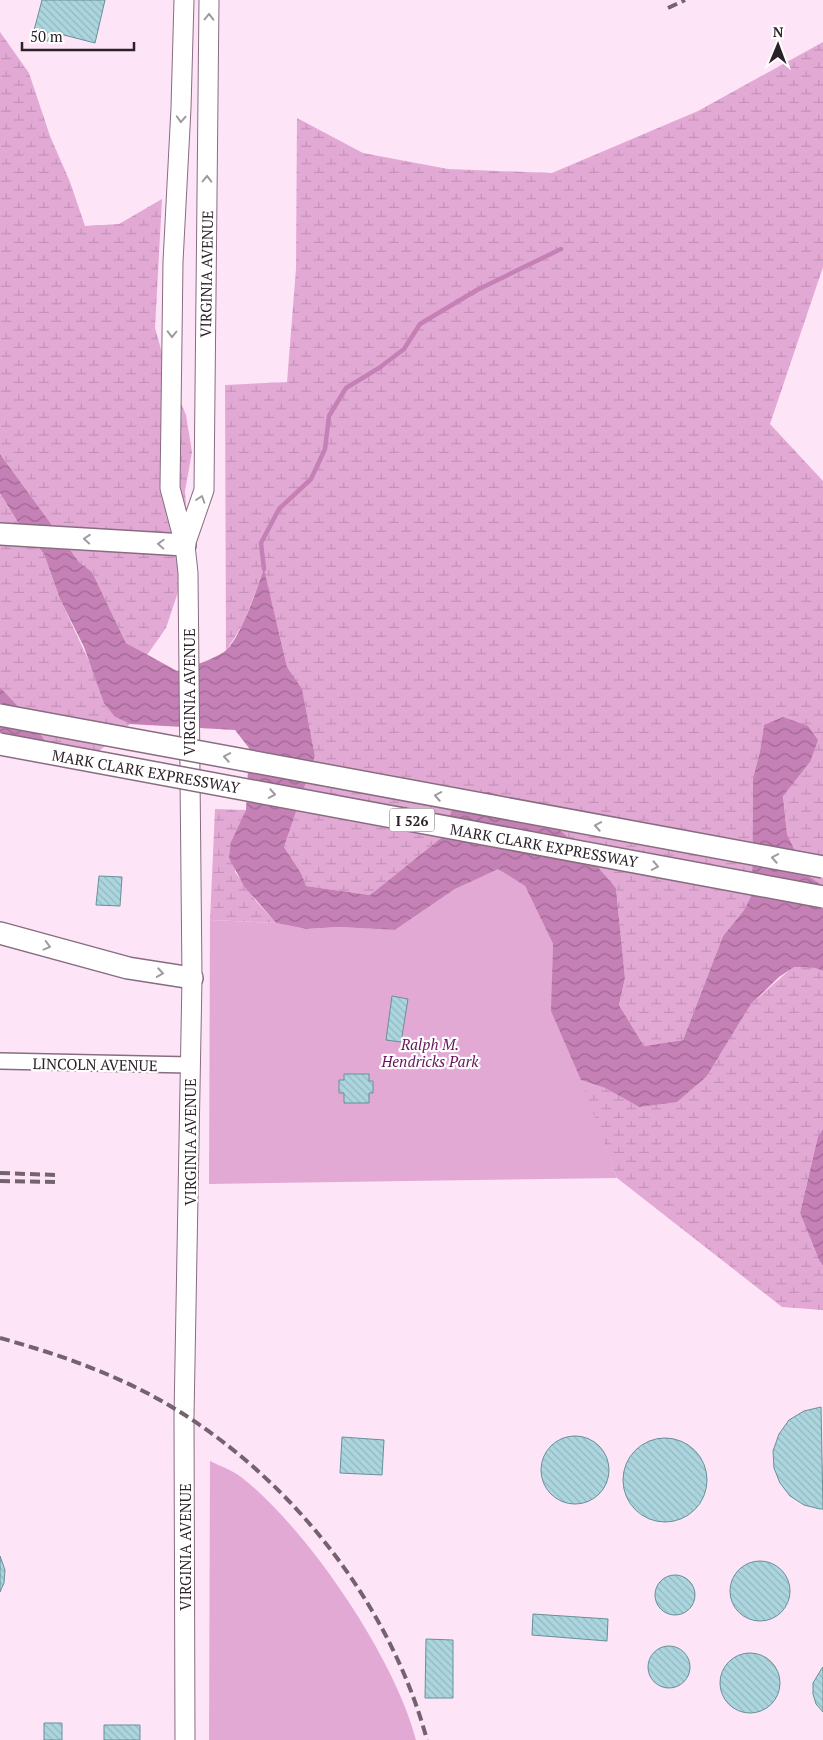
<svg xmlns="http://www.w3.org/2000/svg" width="823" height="1740" font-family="'PT Serif',serif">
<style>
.green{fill:#e3a9d5}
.wetland{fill:url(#wetland-marsh)}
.water{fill:url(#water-waves)}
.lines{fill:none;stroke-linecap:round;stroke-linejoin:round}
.stream{stroke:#c580b5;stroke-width:4.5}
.building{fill:url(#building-back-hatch);stroke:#689098}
.minor-casing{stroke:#886d81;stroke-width:18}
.major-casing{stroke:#886d81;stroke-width:21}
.highway-casing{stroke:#886d81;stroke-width:24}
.minor{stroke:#fff;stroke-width:15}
.major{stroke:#fff;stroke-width:19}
.highway{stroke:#fff;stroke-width:21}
.rail{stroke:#73636e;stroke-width:4;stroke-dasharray:10 5;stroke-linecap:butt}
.highway-bridge-casing{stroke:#886d81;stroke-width:24;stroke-linecap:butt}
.highway-bridge{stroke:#fff;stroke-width:21}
.oneway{stroke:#a09b9f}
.labels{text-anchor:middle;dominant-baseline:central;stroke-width:4.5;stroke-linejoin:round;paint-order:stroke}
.shield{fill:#fff;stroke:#6b6469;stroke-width:1}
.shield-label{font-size:14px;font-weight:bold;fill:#2c2129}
.street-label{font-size:15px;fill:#2c2129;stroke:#fff}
.park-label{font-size:15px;font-style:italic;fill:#67145a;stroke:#fff}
</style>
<defs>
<pattern id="wetland-marsh" width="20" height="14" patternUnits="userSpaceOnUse" patternTransform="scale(1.25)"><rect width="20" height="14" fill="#e3a9d5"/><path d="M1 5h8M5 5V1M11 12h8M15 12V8" fill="none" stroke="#c391b7"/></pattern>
<pattern id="water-waves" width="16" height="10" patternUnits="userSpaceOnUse" patternTransform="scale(1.25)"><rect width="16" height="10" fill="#c580b5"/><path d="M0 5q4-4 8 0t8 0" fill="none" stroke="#a06893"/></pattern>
<pattern id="building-back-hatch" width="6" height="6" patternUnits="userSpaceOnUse" patternTransform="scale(1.25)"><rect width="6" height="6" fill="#acd6df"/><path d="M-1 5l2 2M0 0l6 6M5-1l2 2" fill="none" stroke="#94b7bf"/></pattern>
</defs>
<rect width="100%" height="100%" fill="#fde4f6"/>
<path class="green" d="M497,868L525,886L553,944L552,1011L586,1090L617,1178L209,1184L210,920L276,923L306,929L339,927L395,930L455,889Z
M210,1461C220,1466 232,1470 241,1477C307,1528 395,1658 416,1740H209Z"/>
<path class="wetland" d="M0,32L29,73L50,136L70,182L85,226L119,224L162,199L155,328L166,367L186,415L192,452L185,491L190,556L166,628L147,655L126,643L92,572L79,562L0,454Z
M823,42V267L770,424L823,481V886L806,874L787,834L783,795L810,762L764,725L760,751L753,778L752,894L744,910L723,936L683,1040L644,1046L619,1005L625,978L616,888L585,852L553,824L458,794L441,838L370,895L305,886L301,873L284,847L315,756L302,690L287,667L264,570L243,624L226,651L225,385L287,382L296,269L297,118L363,153L448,169L552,173L698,111Z
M0,493L19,524L44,554L60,599L115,717L130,724L97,753L67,764L19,759L0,748V733L12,740L49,746L29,718L0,687Z
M215,809L246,810L239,826L235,872L256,901L276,923L210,920Z
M793,967L815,968L823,971V1129L818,1136L800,1213L819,1260L823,1266V1310L782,1307L617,1178L581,1080L605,1088L639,1107L707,1076L751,1004Z"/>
<path class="water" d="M0,454L79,562L92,572L126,643L177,671C193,666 209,661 224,652C240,641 257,588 264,569L287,667L302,689L315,756L284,847L301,873L306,886L370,895L441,838L458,794L489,792L522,802L553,824L585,852L616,888L625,978L619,1005L644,1046L683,1040L723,936L744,910L752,894L753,778L760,751L764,725L783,717L808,726L818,740L810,762L783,796L787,834L806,874L823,886V971L815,968L794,967L779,977L751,1004L707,1076L677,1102L639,1107L605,1088L581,1080L551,1011L553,944L525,886L498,869L455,889L395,930L339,927L306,929L276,923L244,886L229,858L231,842L246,810L249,748L235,730L130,724L115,717L104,703L84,647L60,599L44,554L19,524L0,493Z
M0,687L29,718L49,746L12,740L0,733Z
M823,1129V1266L819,1260L800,1213L818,1136Z"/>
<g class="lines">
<path class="stream" d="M264,569L261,543L279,509L311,479L325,449L329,416L346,388L379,368L404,349L420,324L477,290L561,249"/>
</g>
<path class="building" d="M42,0H105L95,43L60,34L58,43L32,38Z
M99,876L122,877L120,906L96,905Z
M392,996L408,999L401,1042L386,1040Z
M344,1074H369V1081H373V1093H369V1103H344V1093H339V1080H344Z
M821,1407L823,1509H820L804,1505L790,1496L780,1483L774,1468L773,1451L779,1434L789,1420L804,1411Z
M541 1470a34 34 0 1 1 68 0a34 34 0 1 1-68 0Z
M342,1437L384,1440L382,1475L340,1473Z
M623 1480a42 42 0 1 1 84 0a42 42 0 1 1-84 0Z
M0,1556L5,1570L4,1583L0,1592Z
M730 1591a30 30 0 1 1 60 0a30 30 0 1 1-60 0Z
M655 1595a20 20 0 1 1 40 0a20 20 0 1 1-40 0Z
M533,1614L608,1619L607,1641L532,1635Z
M426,1639L453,1640V1698H425Z
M648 1667a21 21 0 1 1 42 0a21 21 0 1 1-42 0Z
M720 1683a30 30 0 1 1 60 0a30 30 0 1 1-60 0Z
M822,1668L823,1667V1712L816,1704L813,1694V1683Z
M44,1723H62V1740H44Z
M104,1725H140V1740H104Z"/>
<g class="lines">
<g class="minor-casing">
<path id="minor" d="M0,1061L190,1065"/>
</g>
<g class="major-casing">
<path id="major" d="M184,0L181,108L173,262L170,488L185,545L188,573L192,978L184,1416L185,1740
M185,545L204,490L209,0"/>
</g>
<g class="highway-casing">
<path id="highway" d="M0,534L185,545
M0,933L128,968L192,978"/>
</g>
<use href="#minor" class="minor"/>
<use href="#major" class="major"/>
<use href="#highway" class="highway"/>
<path class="rail" d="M668,8L685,0
M0,1173L56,1175
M0,1181L56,1182
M0,1338C51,1352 101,1369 149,1394C280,1464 388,1596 427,1740"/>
<g class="highway-bridge-casing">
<path id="highway-bridge" d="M0,715L823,867
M0,744L823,897"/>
</g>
<use href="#highway-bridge" class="highway-bridge"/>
</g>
<defs><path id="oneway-chevron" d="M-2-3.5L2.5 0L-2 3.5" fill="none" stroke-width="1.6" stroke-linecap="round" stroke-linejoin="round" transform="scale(1.25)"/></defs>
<g class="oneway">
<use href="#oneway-chevron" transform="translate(209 17) rotate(-89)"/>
<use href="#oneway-chevron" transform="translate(181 119) rotate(93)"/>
<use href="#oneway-chevron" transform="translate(207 179) rotate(-89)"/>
<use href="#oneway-chevron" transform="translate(172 334) rotate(91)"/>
<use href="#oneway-chevron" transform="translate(201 499) rotate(-72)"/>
<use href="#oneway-chevron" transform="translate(87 539) rotate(-176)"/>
<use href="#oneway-chevron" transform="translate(161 544) rotate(-177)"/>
<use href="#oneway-chevron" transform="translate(227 757) rotate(-170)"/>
<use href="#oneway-chevron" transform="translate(272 794) rotate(10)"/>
<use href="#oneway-chevron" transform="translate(438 796) rotate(-170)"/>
<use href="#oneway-chevron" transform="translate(598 826) rotate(-170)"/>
<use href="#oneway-chevron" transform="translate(775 858) rotate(-170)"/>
<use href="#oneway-chevron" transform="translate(655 866) rotate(11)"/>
<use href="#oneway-chevron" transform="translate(47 946) rotate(15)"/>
<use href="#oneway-chevron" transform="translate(160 973) rotate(9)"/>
</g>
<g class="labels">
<rect class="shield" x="389.5" y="808.5" width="45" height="23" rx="4"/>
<g class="shield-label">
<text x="412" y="820">I 526</text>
</g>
<g class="street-label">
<text transform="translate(206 274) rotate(-89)">VIRGINIA AVENUE</text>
<text transform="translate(189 692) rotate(-90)">VIRGINIA AVENUE</text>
<text transform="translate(146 771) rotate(10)">MARK CLARK EXPRESSWAY</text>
<text transform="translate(544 845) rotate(10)">MARK CLARK EXPRESSWAY</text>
<text transform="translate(95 1064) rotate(1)">LINCOLN AVENUE</text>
<text transform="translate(190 1142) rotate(-90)">VIRGINIA AVENUE</text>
<text transform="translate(185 1547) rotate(-90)">VIRGINIA AVENUE</text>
</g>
<g class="park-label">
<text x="430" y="1044">Ralph M.<tspan x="430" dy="17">Hendricks Park</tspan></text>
</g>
</g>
<g transform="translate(778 45) rotate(1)" stroke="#ffffff" stroke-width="4" paint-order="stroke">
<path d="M0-4L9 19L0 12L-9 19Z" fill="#2c2129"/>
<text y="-8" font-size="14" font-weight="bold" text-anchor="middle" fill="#2c2129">N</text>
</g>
<path d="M22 42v8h112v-8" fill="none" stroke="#2c2129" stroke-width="2.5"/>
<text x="30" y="42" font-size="15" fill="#2c2129" stroke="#ffffff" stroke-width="4" paint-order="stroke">50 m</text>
</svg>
